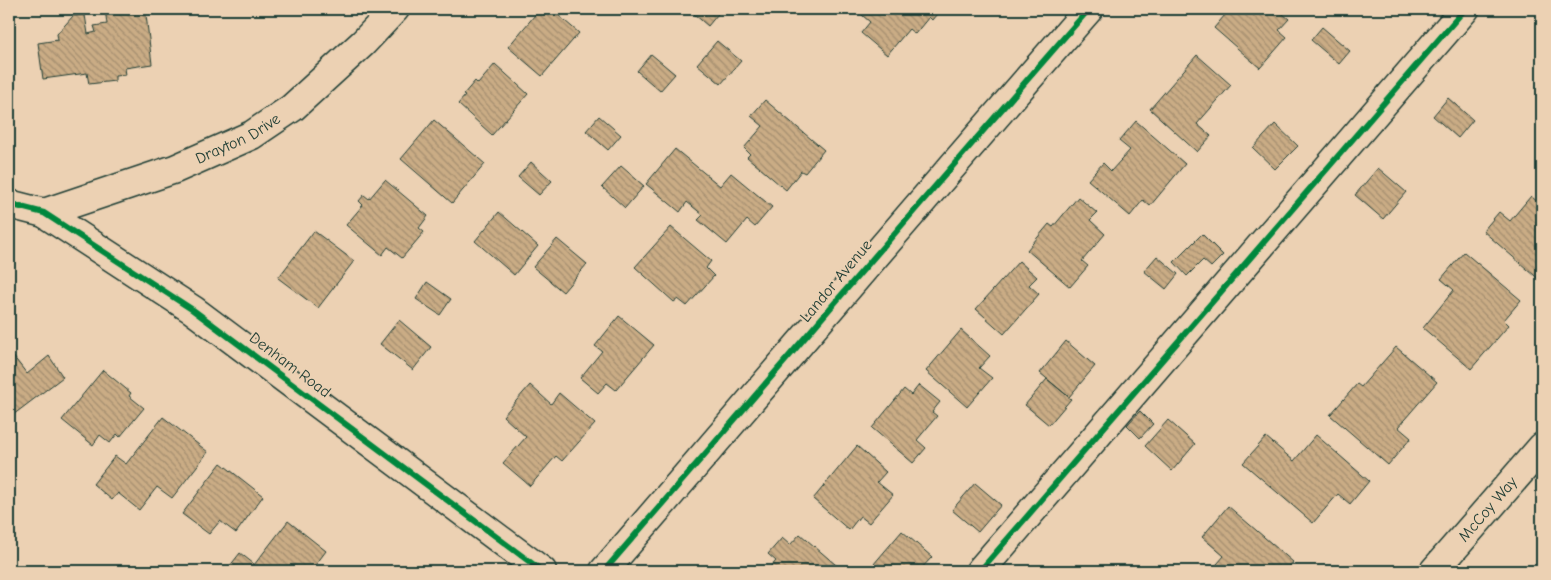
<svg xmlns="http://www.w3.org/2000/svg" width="1551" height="580" font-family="'Comic Neue',sans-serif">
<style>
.building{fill:url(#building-back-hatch);stroke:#1f3d34}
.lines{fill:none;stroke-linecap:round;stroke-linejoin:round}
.minor-casing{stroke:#1f3d34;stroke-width:31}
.minor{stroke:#ecd1b3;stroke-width:28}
.cycleway-casing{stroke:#ecd1b3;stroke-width:9}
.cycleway{stroke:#00873e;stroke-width:6}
.labels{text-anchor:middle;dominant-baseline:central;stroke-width:4.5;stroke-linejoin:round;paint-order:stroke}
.street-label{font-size:16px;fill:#1f3d34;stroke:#ecd1b3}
</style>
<defs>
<pattern id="building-back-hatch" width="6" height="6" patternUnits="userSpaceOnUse" patternTransform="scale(1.25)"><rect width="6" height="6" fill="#caac85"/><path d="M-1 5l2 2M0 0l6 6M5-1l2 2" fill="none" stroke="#a38d6e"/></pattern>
</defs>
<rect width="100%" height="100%" fill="#ecd1b3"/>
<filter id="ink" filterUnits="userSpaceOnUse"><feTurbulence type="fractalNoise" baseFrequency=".02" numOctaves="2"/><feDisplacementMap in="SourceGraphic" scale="10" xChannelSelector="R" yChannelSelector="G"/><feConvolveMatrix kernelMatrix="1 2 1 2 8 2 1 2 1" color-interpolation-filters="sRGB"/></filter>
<g filter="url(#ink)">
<path class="building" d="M105,9H142L143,15H146L152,64L125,68L126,75L115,76V81L89,84L87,73L43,79L38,43L58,40L57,34L73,16L85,15L88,34L96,32L94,26L107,24Z
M540,9H551L579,33L542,76L508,47Z
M688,9H722L708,26Z
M855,9H941L932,20L929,17L915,34L909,29L887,55L861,33L870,22Z
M1230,9H1277L1289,19L1279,30L1287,37L1260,68L1214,28Z
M1322,27L1350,51L1339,64L1311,40Z
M717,41L741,61L721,84L697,64Z
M651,54L675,74L660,91L637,71Z
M1197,55L1231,85L1197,124L1211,136L1197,152L1150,109Z
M495,64L528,94L492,135L458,104L465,96L463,95L475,81L478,84Z
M1448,98L1473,120L1458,138L1433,116Z
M765,100L824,150L805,173L801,171L786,190L747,157L750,154L744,148L763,126L751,116Z
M599,116L621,135L608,150L586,131Z
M434,120L485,164L452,203L401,159Z
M1136,121L1185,164L1150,206L1143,200L1130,216L1088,180L1103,163L1111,171L1130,150L1119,141Z
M1275,124L1298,146L1275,169L1253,148Z
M675,149L720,186L731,173L772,207L755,227L747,220L727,244L698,220L703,215L687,202L680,212L646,184Z
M531,162L552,181L539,195L518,177Z
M621,166L644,186L625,208L602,187Z
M1378,168L1406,192L1383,219L1355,195Z
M385,180L428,216L419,228L424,232L402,258L388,247L382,255L346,225L363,205L359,201L364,195L369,199Z
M1531,196L1542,206V282L1483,231L1499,212L1510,221Z
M1078,197L1097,213L1090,220L1105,234L1082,261L1088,266L1070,287L1027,250L1049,224L1053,227Z
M499,212L538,246L514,275L475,241Z
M671,227L711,261L706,268L714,276L687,306L678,299L674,302L635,267Z
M314,231L354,261L318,308L278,278Z
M1202,234L1223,255L1211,267L1203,260L1187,276L1174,262Z
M557,239L587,264L563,292L533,267Z
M1464,252L1521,300L1504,320L1509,325L1471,369L1423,328L1454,290L1441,279Z
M1157,256L1178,274L1166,289L1144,271Z
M1019,261L1037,277L1029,285L1039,294L1004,334L976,309Z
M427,282L451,299L440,315L416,299Z
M619,316L654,345L616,390L607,383L598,393L580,378L602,351L595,346Z
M399,320L431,347L413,370L380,344Z
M961,330L990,356L979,368L992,378L967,407L926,371Z
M1066,341L1095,366L1069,397L1040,373Z
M1396,347L1437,382L1398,427L1411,438L1388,465L1330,415L1357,384L1361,387Z
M13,356L27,374L49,356L63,377L9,418V359Z
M103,370L131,393L129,396L144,408L120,437L117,434L110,443L100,435L93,445L62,420Z
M1047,379L1071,399L1049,425L1025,405Z
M530,385L551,404L559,393L595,424L562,461L556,456L530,486L503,463L526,437L503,416Z
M919,385L940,402L932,412L937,416L917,440L926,448L913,463L872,428L904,389L911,395Z
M1140,411L1153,424L1140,438L1127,425Z
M163,417L208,452L172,498L157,487L139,510L118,493L112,500L93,484L115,456L126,464Z
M1168,420L1195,444L1172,471L1145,446Z
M1316,435L1369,481L1350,504L1338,494L1313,523L1243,463L1266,437L1294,461Z
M857,446L886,472L877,482L893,495L869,523L860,516L849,530L813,499Z
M221,463L263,496L236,533L220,521L209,534L182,514Z
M975,483L1001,505L978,532L952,510Z
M1228,506L1293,562L1285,571H1211L1224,556L1202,537Z
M288,521L326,551L311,571H289L286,570L285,571H262L254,565Z
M902,531L932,557L919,571H880L873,565Z
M800,534L843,571H767L776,561L768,554L782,538L790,545Z
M240,553L254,564L249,571H226Z"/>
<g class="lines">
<g class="minor-casing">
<g id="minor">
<path d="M9,204L44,213L193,310L542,571"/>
<path id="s1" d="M44,213L175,169L252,135L292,108L363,43L395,9"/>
<path d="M604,571C766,384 926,195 1089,9"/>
<path d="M980,571L1465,9"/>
<path id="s2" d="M1434,571L1542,447"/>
</g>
</g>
<use href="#minor" class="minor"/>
<g class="cycleway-casing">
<path id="cycleway" d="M9,204L44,213L193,310L542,571
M604,571C766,384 926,195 1089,9
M980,571L1465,9"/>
</g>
<use href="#cycleway" class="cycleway"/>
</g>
</g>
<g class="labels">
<g class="street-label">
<text stroke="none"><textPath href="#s1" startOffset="208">Drayton Drive</textPath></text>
<text transform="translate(836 281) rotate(-50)">Landor Avenue</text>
<text transform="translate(290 365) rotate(37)">Denham Road</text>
<text stroke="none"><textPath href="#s2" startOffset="82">McCoy Way</textPath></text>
</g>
</g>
<rect width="1551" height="580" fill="none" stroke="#ecd1b3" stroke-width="30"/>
<rect x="15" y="15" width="1521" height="550" fill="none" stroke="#1f3d34" stroke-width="2" filter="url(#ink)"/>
</svg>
